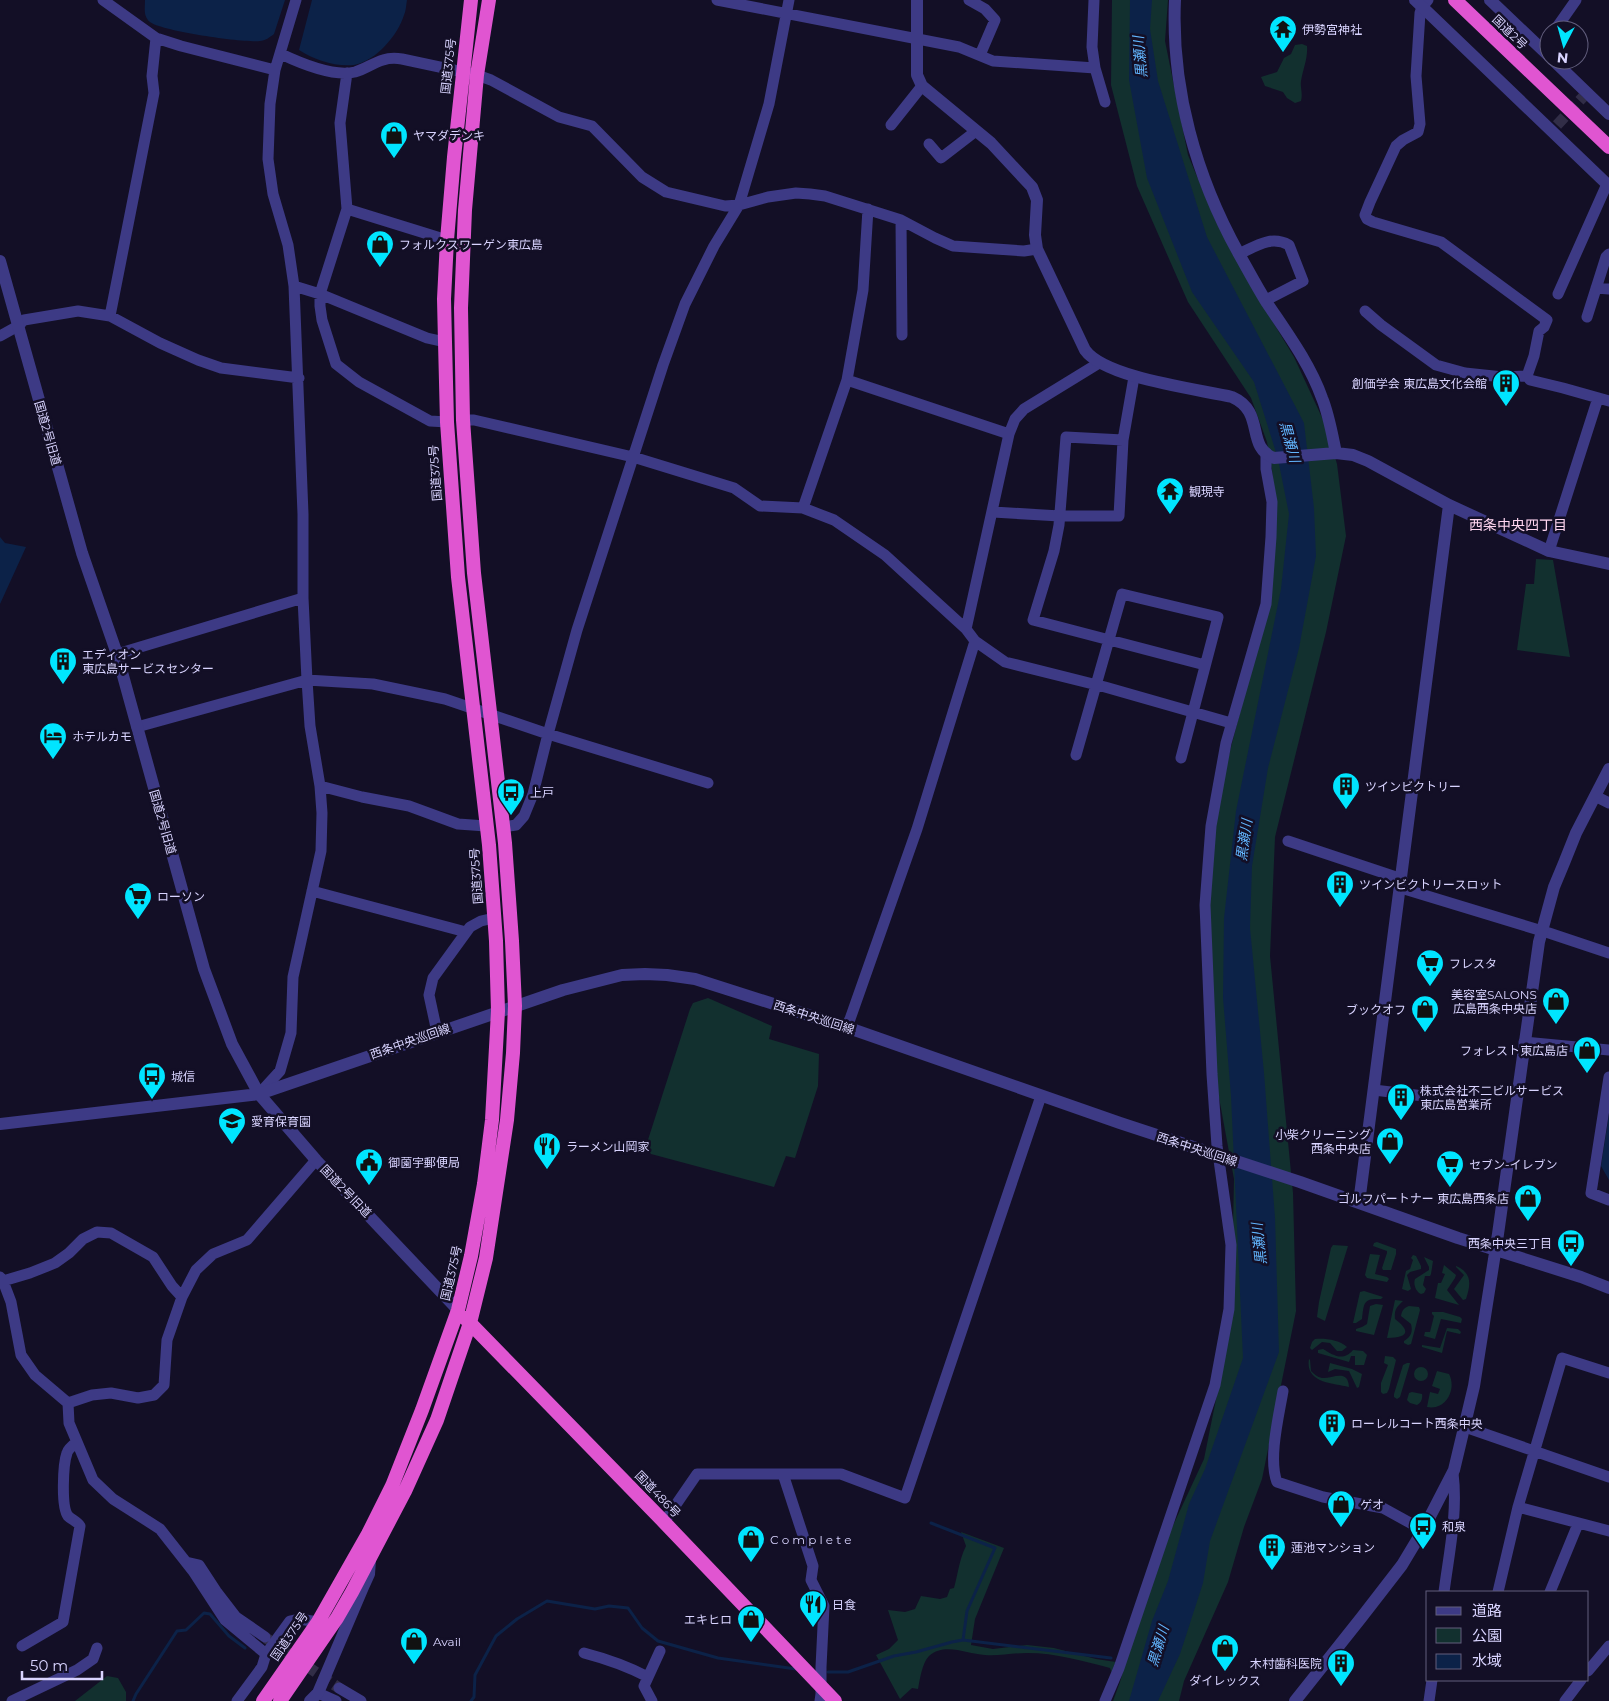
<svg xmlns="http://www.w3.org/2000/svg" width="1609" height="1701" font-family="Montserrat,'Noto Sans JP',sans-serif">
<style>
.green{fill:#12302f}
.water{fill:#0c2248}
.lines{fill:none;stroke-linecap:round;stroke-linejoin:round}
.stream{stroke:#0c2248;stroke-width:3}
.minor-tunnel{stroke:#312d47;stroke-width:11;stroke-dasharray:11 5.5;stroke-linecap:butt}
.minor{stroke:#3d3a85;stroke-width:11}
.tertiary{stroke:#3d3a85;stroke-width:12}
.trunk{stroke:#e055d1;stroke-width:14}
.labels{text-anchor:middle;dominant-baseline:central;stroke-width:5;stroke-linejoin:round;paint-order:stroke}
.poi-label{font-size:12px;fill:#d9d4ff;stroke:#130f26;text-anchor:start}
.street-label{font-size:12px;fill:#d9d4ff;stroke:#130f26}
.water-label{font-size:14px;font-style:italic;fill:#62b6ff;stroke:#130f26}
.neighbourhood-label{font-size:14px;fill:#ffd6f0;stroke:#130f26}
</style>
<rect width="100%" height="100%" fill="#130f26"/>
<path class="green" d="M1112,0H1168L1165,41L1188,155L1216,222L1247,279L1294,357L1325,424L1337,464L1346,536L1326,632L1275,837L1270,956L1293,1193L1296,1311L1262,1479L1244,1527L1228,1582L1184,1681L1179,1701H1113L1120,1682L1150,1575L1204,1459L1231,1325L1234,1179L1211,1054L1207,934L1213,816L1260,636L1275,501L1272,470L1267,442L1251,398L1188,302L1137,186L1111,85Z
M1302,44L1307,46C1308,58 1303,69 1301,81C1300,88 1303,93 1301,101L1295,103L1287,98L1283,92L1265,86L1261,77L1277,72L1284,58L1291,54L1295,45Z
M1536,559L1553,560L1570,657L1517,650L1526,584H1534Z
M708,998L772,1026L769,1039L819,1054L818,1086L795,1158L786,1156L774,1187L651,1154L646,1146L690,1009L693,1003Z
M1377,1242L1396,1249V1254L1391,1270H1383L1382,1268L1387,1253V1251L1373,1246L1374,1243Z
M1333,1245L1348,1246L1325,1321L1317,1317L1319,1302L1331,1248Z
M1370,1254L1380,1255L1375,1274L1387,1277L1389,1279L1387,1282L1367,1278L1365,1275Z
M1413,1255L1416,1256L1421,1266V1269L1410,1272L1407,1275L1411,1289L1408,1291L1402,1289L1406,1271L1410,1269L1413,1260L1411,1258Z
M1424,1257L1433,1261L1431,1274L1430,1276H1425L1423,1285L1426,1289L1424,1293L1421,1294C1416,1292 1413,1284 1415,1279L1429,1270V1267Z
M1444,1265L1456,1275L1455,1278L1447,1290L1459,1305L1435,1298L1438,1283H1441L1445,1274L1442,1273Z
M1456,1266C1472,1273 1471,1284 1466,1299L1463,1300L1454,1289L1464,1275L1456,1267Z
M1364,1291L1383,1297L1381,1299C1363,1298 1364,1303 1362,1319L1356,1323H1353L1360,1292Z
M1395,1300L1403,1301C1397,1307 1394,1309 1395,1319C1412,1332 1407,1338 1387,1338Z
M1376,1304L1383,1305L1374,1335L1356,1331V1329L1362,1327L1367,1324L1370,1306Z
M1409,1306L1419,1307L1420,1310L1411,1344L1408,1345L1404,1343V1341C1411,1337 1413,1332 1411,1324L1401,1316C1402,1310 1404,1308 1409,1306Z
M1432,1312H1443L1460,1317L1462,1319L1461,1323L1441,1319L1435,1339L1424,1336L1425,1332H1430L1434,1316L1432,1314Z
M1447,1328L1458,1329L1461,1332L1460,1334L1447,1331L1442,1353L1422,1347V1345L1440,1348Z
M1315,1339C1325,1338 1340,1340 1347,1347L1342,1351H1337L1330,1343L1322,1342L1312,1350L1310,1348L1312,1342Z
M1323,1349C1333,1355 1343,1362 1353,1350L1363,1351L1367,1355L1364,1365H1355V1356H1351L1349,1362L1318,1353V1350Z
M1385,1356L1393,1357L1396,1360L1389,1389L1387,1393L1383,1394L1381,1392V1383L1388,1365L1384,1363Z
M1309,1359L1310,1360L1311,1371C1314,1374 1317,1377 1322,1378C1332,1379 1348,1368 1349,1387C1332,1383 1305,1383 1309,1359Z
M1330,1363L1352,1369L1362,1374L1359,1387L1357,1388L1349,1371L1335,1369L1328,1372Z
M1407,1363H1410L1409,1367L1400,1397L1397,1399L1394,1397V1394L1403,1365Z
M1414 1374a7 7 0 1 1 14 0a7 7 0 1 1-14 0Z
M1437,1371L1449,1374C1457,1389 1446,1411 1427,1407L1430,1392L1438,1394L1440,1389L1432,1386Z
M1412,1392L1422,1394C1423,1398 1421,1403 1417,1405L1410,1403L1407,1400L1409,1393Z
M961,1532L1004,1548L975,1619L971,1645L993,1649L1027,1645L1054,1648L1096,1659L1116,1662L1112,1673L1110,1668C1083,1661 1056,1653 1027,1653C1013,1653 999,1656 985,1655C967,1654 945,1642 929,1656C922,1663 920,1679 918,1689L912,1688L900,1699L876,1655L889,1649L898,1640L888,1610L905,1612L915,1609L921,1596L940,1599L947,1597L950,1589L954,1588C958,1574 959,1560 966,1546Z
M107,1676L118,1678L126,1692V1701H75Z"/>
<path class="water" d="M145,0H285L274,34C270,37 265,41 260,41C244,43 161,31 150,22C143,16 145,8 145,0Z
M312,0H407C406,5 406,11 404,15C398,35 376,61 354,65C335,67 315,60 299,50Z
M1130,0H1152L1150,29L1158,81L1207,237L1304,423L1314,508L1316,556L1299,648L1268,768L1252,866L1250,928L1264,1073L1275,1218L1279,1352L1210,1541L1203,1583L1180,1654L1158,1701H1129L1152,1621L1168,1581L1189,1504L1205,1469L1243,1358L1231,1096L1223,998L1224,918L1236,811L1281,589L1289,514L1278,459L1254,382L1192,292L1147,178L1129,80Z
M0,537L5,543L26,547L0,604Z
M1609,1114V1180L1601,1166Z"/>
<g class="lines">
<path class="stream" d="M931,1523L995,1548L967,1611L963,1640
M828,1672H848L894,1656L916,1652L952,1642L963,1640L1111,1658
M133,1701L136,1694L177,1631L186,1630L204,1613L210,1614L229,1636L245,1648
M471,1701L474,1697L475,1675L496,1636L517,1619L547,1601L595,1609L609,1606L628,1608L642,1628L658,1641L718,1658L796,1669"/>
<path class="minor-tunnel" d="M1557,125L1583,97
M266,1638L339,1688"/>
<path class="minor" d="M103,0L156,38L181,46L275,70
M717,0L959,47L993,61L1095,68
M969,0L985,9L995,20L980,55
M1094,0L1092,47L1095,68L1105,102
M1428,0L1422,7L1420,13L1416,76L1420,124L1418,132L1403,140L1396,146L1370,202L1365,215L1367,219L1373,222L1441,242L1547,320L1544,327L1539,331L1534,356L1527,376L1530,380L1563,388L1609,401
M1555,30L1576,0
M1542,49L1549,39
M281,54C300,63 334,77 355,72C365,69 373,63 383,60C389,58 396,58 402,59L477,75L491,80L559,117L592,126L642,177L666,192L725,206L739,205L768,197L796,193L810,194L825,196L901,220L935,238L953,246L1024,251L1037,249
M347,73L340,123L347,209L447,240
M891,125L922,86
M929,144L941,158L976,131
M347,209L320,294V306L322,320L336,364L359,382L430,421L447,422
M901,220L902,335
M1239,254C1256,246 1271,235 1289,245L1303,281L1266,300
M294,286L320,294L427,338L445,342
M1596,288L1609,289
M1558,294L1607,184
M1365,311L1381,325L1436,365L1465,373L1503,377L1527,376
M110,316L154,93L152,76L156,38
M1587,317L1606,257L1609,254
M0,336L18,326L24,320L78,311L110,316L160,343L198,360L221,368L299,378
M847,380L1009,434
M463,420H474L633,457L734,488L760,506L803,508L834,520L885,555L966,629L975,641L1005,662L1105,687L1231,723
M1123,440L1066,437L1059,525L1054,551L1033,620L1205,665
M803,508L847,380L863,290L868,209
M993,512L1060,516H1119L1123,440L1134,377
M1549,551L1598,398
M966,629L1009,434L1015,419L1024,409L1099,363
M117,654L303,598
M137,727L307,680L373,684L445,699L548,734L708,783
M1076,755L1122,594L1218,617L1181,758
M320,786L362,797L409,806L458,824L486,826
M1595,796L1609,803
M503,827L516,825L524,816L533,794L548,734L577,630L663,365L685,304L714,246L739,205L769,104L789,0
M1288,841L1402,879
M1401,888L1549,933L1609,953
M312,891L466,932
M846,1027L850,1019L917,829L975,641
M437,1032L429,995L433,978L470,927L481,921L494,918
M1524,1042L1609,1050
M1609,1077L1591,1193L1609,1200
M1374,1090L1457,1100
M259,1094L280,1071L291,1033L293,977L321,851L322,813L320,786L310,726L307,680L303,598V514L294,286L288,245L273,194L268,159L270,104L275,70L296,0
M0,1277L3,1281L11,1302L21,1355L35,1375L68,1403L69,1423L93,1480L113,1499L160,1529L193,1571L225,1620L266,1654
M3,1281L30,1273L55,1263L69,1253L83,1239L97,1232L111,1233L153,1257L172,1286L182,1297
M1283,1391C1279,1415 1268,1459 1277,1482L1323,1497L1383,1508L1423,1530
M68,1403L92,1395L111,1393L138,1398L154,1395L164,1385L167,1340L182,1297L196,1270L213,1254L247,1240L316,1160
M1465,1427L1609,1477
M783,1474L813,1566L811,1580L824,1606L821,1667V1694L820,1701
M1518,1507L1609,1531
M664,1522L697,1474H841L905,1498L1041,1096
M186,1562L199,1565L216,1591L236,1617L265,1637
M1444,1592C1449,1553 1458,1513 1453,1473
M1498,1592L1518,1507L1562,1358L1609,1373
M1550,1592L1578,1524
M22,1646L63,1622L80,1526C77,1521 72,1520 68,1516C61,1507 63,1464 67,1453C68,1449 73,1445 77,1442
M584,1653C607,1659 627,1666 648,1677
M1588,1671L1609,1646
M339,1688L361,1701
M318,1693L336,1701
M12,1701L77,1670L93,1659L97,1648
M237,1701L262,1667L266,1654L290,1621L299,1619L318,1622
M652,1701L644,1686L660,1651
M1105,1701L1119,1668L1215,1385L1229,1309L1231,1245L1217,1146L1212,1074L1205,905L1211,826L1226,743L1266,604L1271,537L1272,502L1266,469V455
M1429,1701L1432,1680
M1565,1701L1581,1680"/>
<path class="tertiary" d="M917,0V75L922,86L991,143L1032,187L1037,200L1035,235L1037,249L1085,350C1105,378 1197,389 1232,397C1266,412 1245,447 1274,458L1336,453L1353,455L1368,461L1449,505L1549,551L1609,564
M1175,0C1171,88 1196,177 1239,254C1248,270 1257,287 1267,303C1287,333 1310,364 1322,398C1329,415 1332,434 1336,453
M1415,0L1609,186
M1490,0L1549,56
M1553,60L1609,114
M0,261L82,553L117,654L204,969L232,1044L259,1094L316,1160L458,1310
M0,1124L259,1094L563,990L622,975L645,974L667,975L695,979L846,1027L1120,1123L1300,1182L1458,1238L1581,1277L1609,1288
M1359,1203L1449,505
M310,1701L318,1693L364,1585L369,1574L370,1560
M1295,1701L1361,1618L1402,1565L1423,1530L1454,1470L1474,1386L1498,1234L1539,942L1554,887L1564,863L1576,833L1609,769"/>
<path class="trunk" d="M1455,0L1609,147
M465,1318L664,1522L835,1701
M263,1701L318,1622L368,1534L392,1486L422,1410L458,1310L471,1256L484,1184L492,1120L498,1011L496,941L489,845L458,577L447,422L445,342L444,299L447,240L454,157L471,0
M280,1701L337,1618L352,1592L405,1491L437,1420L470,1323L486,1258L507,1120L513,1053L515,1006L512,941L505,843L474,573L463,420L461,308L465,210L477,75L489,0"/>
</g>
<defs>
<g id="temple-pin" transform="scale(1.4375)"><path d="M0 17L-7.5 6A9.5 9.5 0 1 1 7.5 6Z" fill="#00e5ff" stroke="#130f26"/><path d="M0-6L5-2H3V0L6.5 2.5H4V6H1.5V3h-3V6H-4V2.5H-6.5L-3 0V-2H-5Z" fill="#111"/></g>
<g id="shop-pin" transform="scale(1.4375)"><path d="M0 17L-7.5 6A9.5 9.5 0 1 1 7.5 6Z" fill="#00e5ff" stroke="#130f26"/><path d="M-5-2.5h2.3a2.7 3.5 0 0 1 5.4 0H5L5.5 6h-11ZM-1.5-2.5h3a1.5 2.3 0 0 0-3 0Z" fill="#111"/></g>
<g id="building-pin" transform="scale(1.4375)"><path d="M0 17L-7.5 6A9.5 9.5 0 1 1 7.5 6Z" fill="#00e5ff" stroke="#130f26"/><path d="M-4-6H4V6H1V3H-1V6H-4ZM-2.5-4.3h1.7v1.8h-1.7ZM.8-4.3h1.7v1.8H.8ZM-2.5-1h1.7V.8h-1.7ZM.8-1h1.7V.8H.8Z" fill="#111"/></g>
<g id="hotel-pin" transform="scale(1.4375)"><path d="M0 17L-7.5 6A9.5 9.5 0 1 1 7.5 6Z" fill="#00e5ff" stroke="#130f26"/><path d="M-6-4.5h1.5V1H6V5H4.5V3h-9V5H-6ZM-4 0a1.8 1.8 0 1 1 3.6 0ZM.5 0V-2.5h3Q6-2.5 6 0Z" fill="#111"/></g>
<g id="bus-pin" transform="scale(1.4375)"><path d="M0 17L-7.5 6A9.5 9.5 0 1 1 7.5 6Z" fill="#00e5ff" stroke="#130f26"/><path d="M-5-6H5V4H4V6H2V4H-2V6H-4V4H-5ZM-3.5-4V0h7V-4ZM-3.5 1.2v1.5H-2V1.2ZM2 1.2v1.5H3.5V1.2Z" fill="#111"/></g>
<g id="supermarket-pin" transform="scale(1.4375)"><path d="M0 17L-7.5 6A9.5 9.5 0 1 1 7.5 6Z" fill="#00e5ff" stroke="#130f26"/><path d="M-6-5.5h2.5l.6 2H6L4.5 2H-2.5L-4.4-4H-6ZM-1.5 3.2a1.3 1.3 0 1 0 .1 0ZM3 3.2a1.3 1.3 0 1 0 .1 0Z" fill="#111"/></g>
<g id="school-pin" transform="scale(1.4375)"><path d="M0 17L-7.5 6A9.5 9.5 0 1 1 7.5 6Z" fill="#00e5ff" stroke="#130f26"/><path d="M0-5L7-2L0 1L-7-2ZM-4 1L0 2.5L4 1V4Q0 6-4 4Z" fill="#111"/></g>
<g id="restaurant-pin" transform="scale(1.4375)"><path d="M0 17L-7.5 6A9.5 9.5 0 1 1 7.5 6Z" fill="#00e5ff" stroke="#130f26"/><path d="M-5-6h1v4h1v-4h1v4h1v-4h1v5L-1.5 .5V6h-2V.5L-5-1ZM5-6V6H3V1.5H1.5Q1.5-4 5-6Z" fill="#111"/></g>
<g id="civic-pin" transform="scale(1.4375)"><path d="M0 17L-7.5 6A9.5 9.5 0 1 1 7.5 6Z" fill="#00e5ff" stroke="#130f26"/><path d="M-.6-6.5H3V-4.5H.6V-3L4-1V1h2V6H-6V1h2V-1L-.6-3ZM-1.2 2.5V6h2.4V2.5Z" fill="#111"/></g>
</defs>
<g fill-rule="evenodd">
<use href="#temple-pin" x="1283" y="29"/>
<use href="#shop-pin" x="394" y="135"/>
<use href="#shop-pin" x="380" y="244"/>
<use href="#building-pin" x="1506" y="383"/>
<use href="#temple-pin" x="1170" y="491"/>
<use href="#building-pin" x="63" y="661"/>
<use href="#hotel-pin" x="53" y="736"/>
<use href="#building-pin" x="1346" y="786"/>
<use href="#bus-pin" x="511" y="792"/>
<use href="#building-pin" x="1340" y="884"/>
<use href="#supermarket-pin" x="138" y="896"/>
<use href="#supermarket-pin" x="1430" y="963"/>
<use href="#shop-pin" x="1556" y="1001"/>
<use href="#shop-pin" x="1425" y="1009"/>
<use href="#shop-pin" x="1587" y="1050"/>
<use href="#bus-pin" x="152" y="1076"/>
<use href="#building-pin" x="1401" y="1097"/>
<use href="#school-pin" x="232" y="1121"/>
<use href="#shop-pin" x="1390" y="1141"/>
<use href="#restaurant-pin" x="547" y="1146"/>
<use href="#civic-pin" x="369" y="1162"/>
<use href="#supermarket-pin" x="1450" y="1164"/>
<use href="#shop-pin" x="1528" y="1198"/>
<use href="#bus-pin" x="1571" y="1243"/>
<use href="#building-pin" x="1332" y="1423"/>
<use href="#shop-pin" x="1341" y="1504"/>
<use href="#bus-pin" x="1423" y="1526"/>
<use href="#shop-pin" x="751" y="1539"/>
<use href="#building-pin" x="1272" y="1547"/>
<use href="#restaurant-pin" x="813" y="1604"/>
<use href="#shop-pin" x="751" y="1619"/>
<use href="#shop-pin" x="414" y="1641"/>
<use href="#shop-pin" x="1225" y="1648"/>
<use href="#building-pin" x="1341" y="1663"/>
</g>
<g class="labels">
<g class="poi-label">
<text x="1302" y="29">伊勢宮神社</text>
<text x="413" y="135">ヤマダデンキ</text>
<text x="399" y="244">フォルクスワーゲン東広島</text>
<text x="1487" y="383" text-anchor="end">創価学会 東広島文化会館</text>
<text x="1189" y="491">観現寺</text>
<text x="82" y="654">エディオン<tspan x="82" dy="14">東広島サービスセンター</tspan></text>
<text x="72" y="736">ホテルカモ</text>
<text x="1365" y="786">ツインビクトリー</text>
<text x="530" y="792">上戸</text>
<text x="1359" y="884">ツインビクトリースロット</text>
<text x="157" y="896">ローソン</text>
<text x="1449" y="963">フレスタ</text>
<text x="1537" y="994" text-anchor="end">美容室SALONS<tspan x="1537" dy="14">広島西条中央店</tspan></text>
<text x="1406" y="1009" text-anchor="end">ブックオフ</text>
<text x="1568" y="1050" text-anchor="end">フォレスト東広島店</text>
<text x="171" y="1076">城信</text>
<text x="1420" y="1090">株式会社不二ビルサービス<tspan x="1420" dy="14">東広島営業所</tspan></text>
<text x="251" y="1121">愛育保育園</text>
<text x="1371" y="1134" text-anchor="end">小柴クリーニング<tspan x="1371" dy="14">西条中央店</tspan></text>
<text x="566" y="1146">ラーメン山岡家</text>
<text x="388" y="1162">御薗宇郵便局</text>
<text x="1469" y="1164">セブン-イレブン</text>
<text x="1509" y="1198" text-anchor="end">ゴルフパートナー 東広島西条店</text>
<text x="1552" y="1243" text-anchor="end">西条中央三丁目</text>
<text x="1351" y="1423">ローレルコート西条中央</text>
<text x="1360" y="1504">ゲオ</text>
<text x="1442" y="1526">和泉</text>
<text x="770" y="1539">C o m p l e t e</text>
<text x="1291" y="1547">蓮池マンション</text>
<text x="832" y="1604">日食</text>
<text x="732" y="1619" text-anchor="end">エキヒロ</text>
<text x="433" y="1641">Avail</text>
<text x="1322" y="1663" text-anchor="end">木村歯科医院</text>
<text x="1225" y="1680" text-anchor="middle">ダイレックス</text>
</g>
<g class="street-label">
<text transform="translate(1510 32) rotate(44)">国道2号</text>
<text transform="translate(448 66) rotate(-84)">国道375号</text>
<text transform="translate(48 433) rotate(74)">国道2号旧道</text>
<text transform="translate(435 473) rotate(-94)">国道375号</text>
<text transform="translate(163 822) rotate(74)">国道2号旧道</text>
<text transform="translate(476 876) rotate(-94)">国道375号</text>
<text transform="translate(814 1017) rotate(18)">西条中央巡回線</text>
<text transform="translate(410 1041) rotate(-19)">西条中央巡回線</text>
<text transform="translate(1197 1149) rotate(18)">西条中央巡回線</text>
<text transform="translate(346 1191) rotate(46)">国道2号旧道</text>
<text transform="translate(451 1273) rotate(-77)">国道375号</text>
<text transform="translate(658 1494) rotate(46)">国道486号</text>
<text transform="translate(289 1636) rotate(-56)">国道375号</text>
</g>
<g class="water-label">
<text transform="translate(1140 57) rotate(-95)">黒瀬川</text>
<text transform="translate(1290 442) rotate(75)">黒瀬川</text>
<text transform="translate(1244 840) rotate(-82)">黒瀬川</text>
<text transform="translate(1259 1244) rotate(-96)">黒瀬川</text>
<text transform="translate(1158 1646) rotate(-73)">黒瀬川</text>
</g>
<g class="neighbourhood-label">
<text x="1518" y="525">西条中央四丁目</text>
</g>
</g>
<rect x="1426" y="1591" width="162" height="90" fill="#130f26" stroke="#625e7d"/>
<rect x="1436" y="1607" width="25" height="8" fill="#3d3a85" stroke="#625e7d"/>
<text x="1472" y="1616" font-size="15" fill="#d9d4ff">道路</text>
<rect x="1436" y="1628" width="25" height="15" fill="#12302f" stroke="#625e7d"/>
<text x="1472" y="1641" font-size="15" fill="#d9d4ff">公園</text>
<rect x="1436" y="1654" width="25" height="15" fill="#0c2248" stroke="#625e7d"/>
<text x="1472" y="1666" font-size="15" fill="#d9d4ff">水域</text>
<g transform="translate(1564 45) rotate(186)"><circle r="24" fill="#130f26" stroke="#625e7d"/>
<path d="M0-4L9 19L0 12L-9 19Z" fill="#00e5ff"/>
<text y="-8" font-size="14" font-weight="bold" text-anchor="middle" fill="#d9d4ff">N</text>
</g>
<path d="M22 1671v8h80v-8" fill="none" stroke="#d9d4ff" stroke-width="2.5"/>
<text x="30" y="1671" font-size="15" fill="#d9d4ff" stroke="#130f26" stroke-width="4" paint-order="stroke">50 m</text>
</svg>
